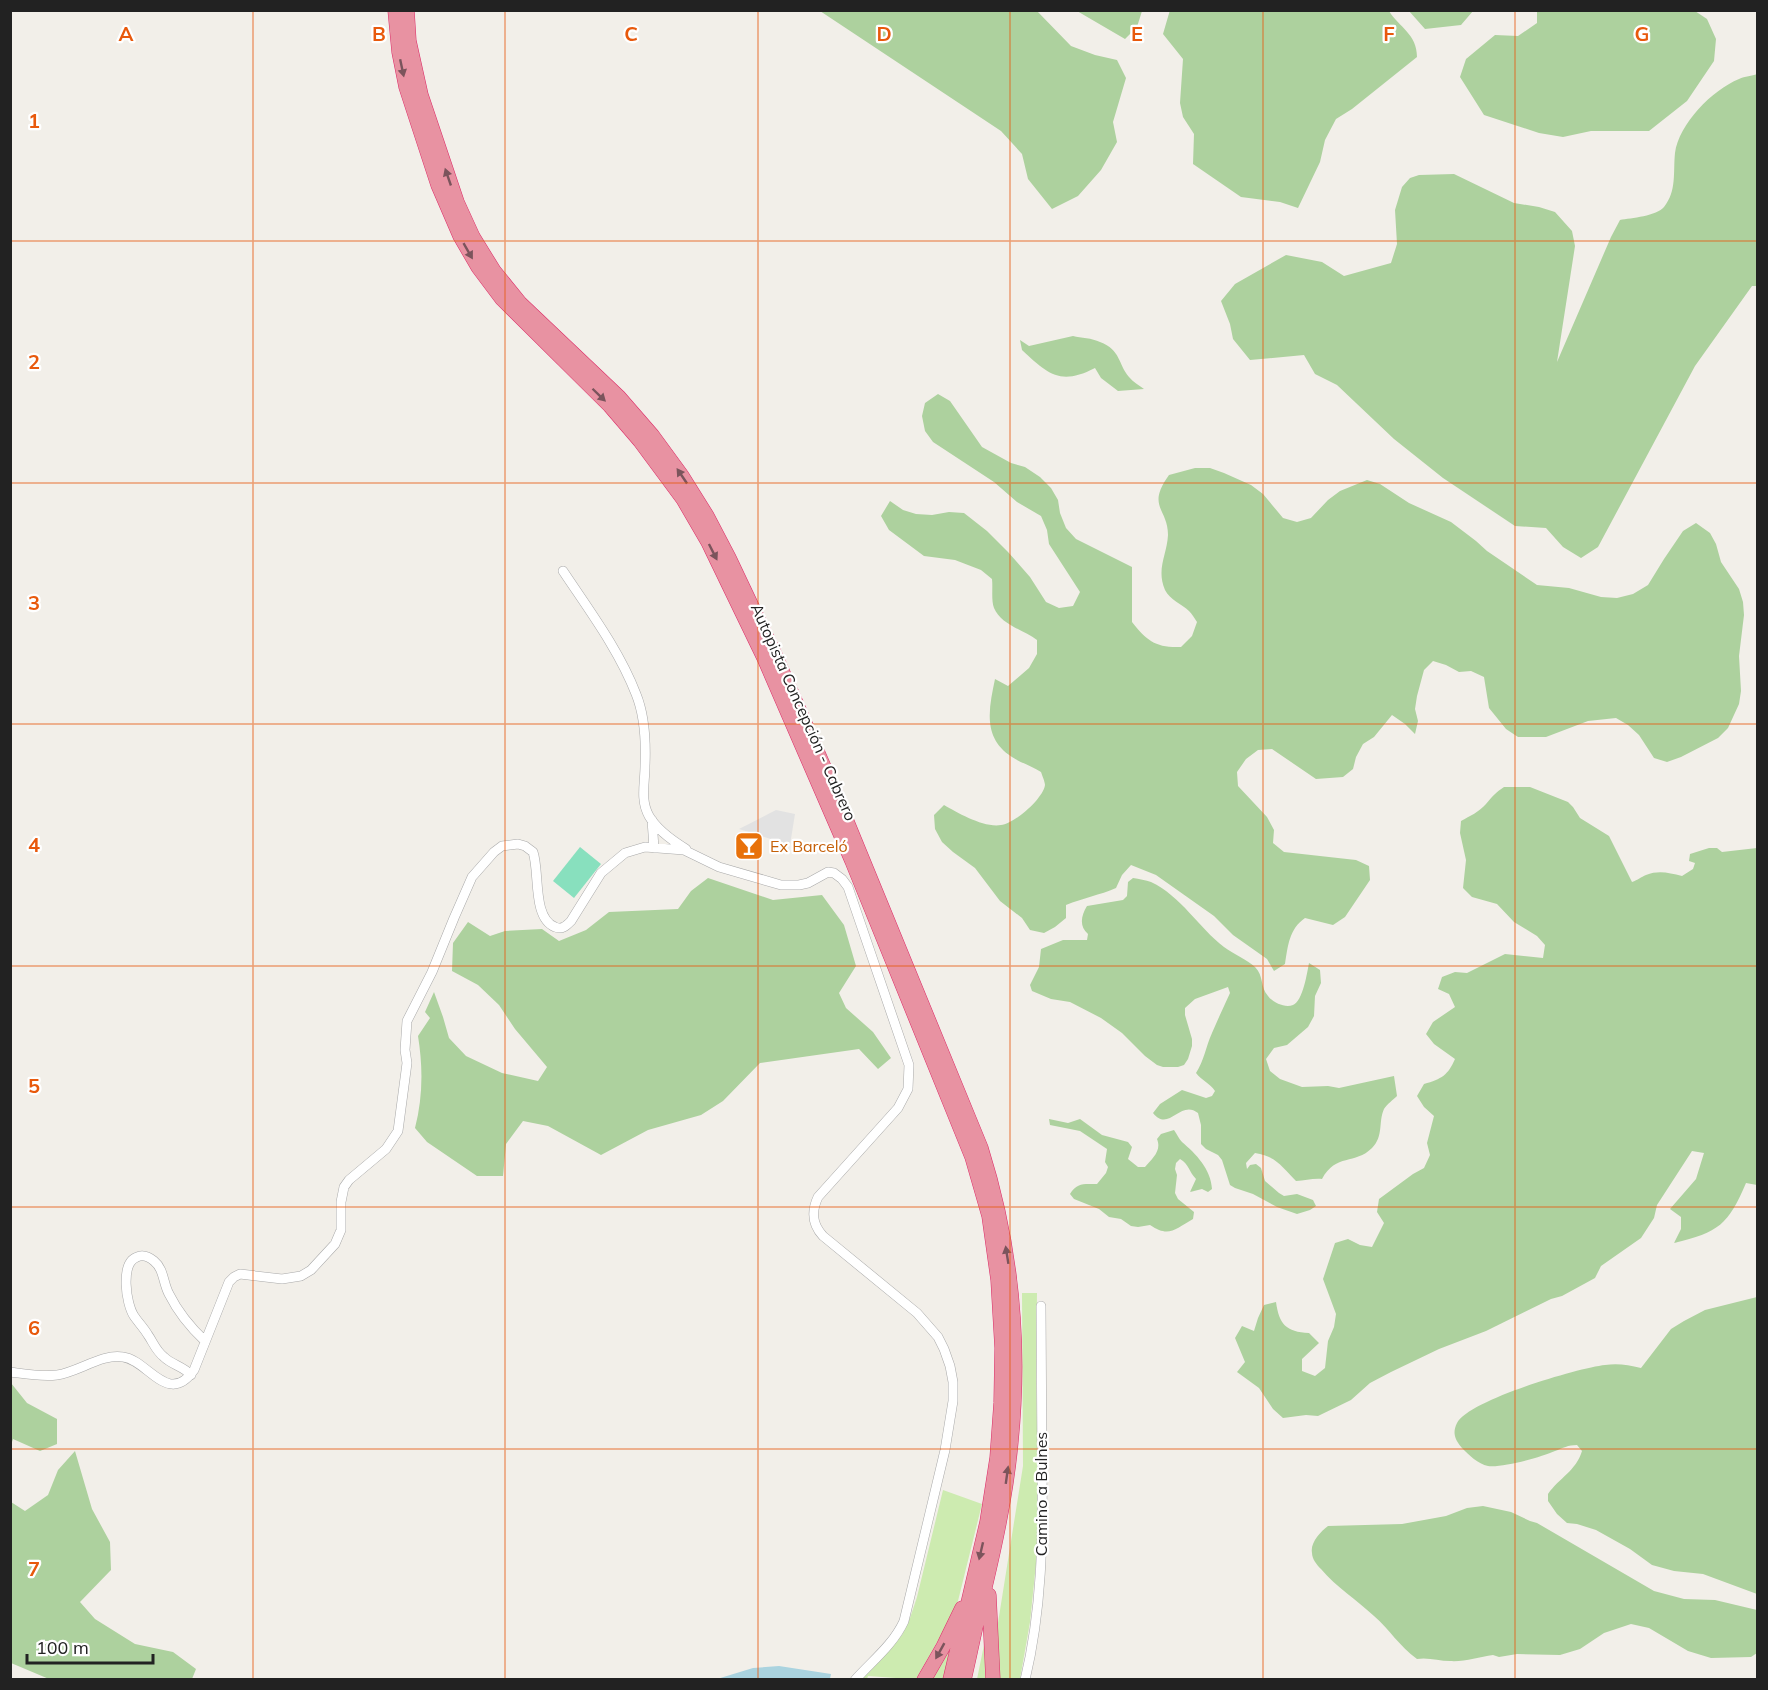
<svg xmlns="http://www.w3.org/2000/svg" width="1768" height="1690" font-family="Mulish,sans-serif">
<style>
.grass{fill:#cdebb0}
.forest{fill:#add19e}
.pitch{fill:#88e0be}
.parking{fill:#e2e2e2}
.water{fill:#aad3df}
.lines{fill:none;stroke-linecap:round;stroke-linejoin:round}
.minor-casing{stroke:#a9a9a9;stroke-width:10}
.highway-casing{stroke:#dc2a67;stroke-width:15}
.minor{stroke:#fff;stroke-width:9}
.highway{stroke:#e892a2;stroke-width:14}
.oneway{fill:#7b545c}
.grid{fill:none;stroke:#e8590c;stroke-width:1.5;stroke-opacity:0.55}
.labels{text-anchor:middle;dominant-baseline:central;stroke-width:4.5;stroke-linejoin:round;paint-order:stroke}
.street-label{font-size:16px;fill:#222;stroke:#fff}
.food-label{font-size:16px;fill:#c56008;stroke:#fff;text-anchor:start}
.grid-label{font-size:20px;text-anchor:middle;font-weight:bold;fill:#e8590c;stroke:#fff;stroke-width:4.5;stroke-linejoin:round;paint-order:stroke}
</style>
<rect width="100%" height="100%" fill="#f2efe9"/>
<path class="grass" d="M1022,1293H1037L1036,1380L1038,1478L1037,1554L1030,1622L1020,1679L999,1680L997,1629L1023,1466Z
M943,1490L982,1504L956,1609L916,1679H896V1678L868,1676L867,1679L861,1680L902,1635L910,1618L917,1597Z
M984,1645L986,1679H977Z
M951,1648L944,1679H933Z"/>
<path class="forest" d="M1170,10L1389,11C1399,27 1417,34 1417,57L1352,109L1336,119L1325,140L1320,162L1298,208L1280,202L1241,197L1193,164L1194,134L1183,117L1180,103L1183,59L1163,34Z
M820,11H1037L1071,46L1095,55L1117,60L1126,78L1113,122L1117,142L1101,170L1078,196L1052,209L1028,179L1022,154L1001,131Z
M1077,11H1142L1137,27L1125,39Z
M1409,11H1473L1461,25L1425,29Z
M1537,11H1695L1707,19L1716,39L1714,61L1687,101L1649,131H1591L1563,137L1539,133L1484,115L1460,77L1466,59L1495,35L1518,36L1537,23Z
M1757,74V286H1752L1695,366L1598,547L1581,558L1563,547L1546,528L1515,526L1443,478L1394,439L1337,385L1315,374L1304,355L1250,360L1233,339L1230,324L1221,301L1235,284L1286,255L1322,262L1344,276L1391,263L1397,244L1395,210L1402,187L1410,178L1419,175L1454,174L1514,203L1539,207L1555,212L1572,231L1575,246L1557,362L1611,237L1620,220C1631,218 1657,216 1664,207C1677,191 1673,172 1675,153C1679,124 1712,90 1739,79C1745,76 1752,76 1757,74Z
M1073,336C1081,338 1092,338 1100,342C1121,350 1118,364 1129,377C1133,382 1139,385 1144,389L1118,391L1101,378L1095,368C1060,386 1048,374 1022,350L1020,340L1029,346Z
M938,394L950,401L982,447L1011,463L1025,467L1040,477L1051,488L1058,500L1060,513L1066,528L1076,539L1132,567V622C1147,641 1156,648 1181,647L1192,636L1197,622C1195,619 1192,614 1189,611C1182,604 1170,600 1165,590C1156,569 1167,555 1168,535C1168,508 1146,507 1169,475L1195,468H1210L1224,473L1251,485L1263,494L1283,518L1297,522L1311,518L1328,500L1340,491L1367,480L1380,484L1409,503L1451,522L1476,541L1487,551L1537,585L1569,588L1601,597L1617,598L1633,594L1648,585L1664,559L1683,531L1696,523L1710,533L1716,544L1721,562L1739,589L1743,602L1744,615L1739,656L1741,691L1739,704L1728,728L1718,738L1681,757L1667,762L1654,758L1639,735L1628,725L1616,718L1588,721L1546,737H1518L1506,729L1489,708L1484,677L1471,671L1459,672L1446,665L1433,661L1424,670L1417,696L1415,709L1418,721L1415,734L1405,724L1392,715L1374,737L1363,744L1356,757L1353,769L1343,777L1316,779L1272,749L1258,750L1246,759L1237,772L1238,786L1267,817L1274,830L1273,843L1284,852L1356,860L1369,866L1370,880L1345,917L1333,925L1305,918C1289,929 1288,946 1285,964L1274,971L1267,959L1233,935L1214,916L1156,875L1131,865L1122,875L1116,888C1100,895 1083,898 1066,905V918L1055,927L1044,933L1030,930L1022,918L1000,901L975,868L953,852L942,842L935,829L934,815L944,805C958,813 984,828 1001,825C1014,824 1043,799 1045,785C1045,782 1042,775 1041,772C1032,766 1021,763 1012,757C982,738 989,708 995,679L1008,686L1029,668L1037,654V640C1024,630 1001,625 994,608C991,600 993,588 992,579L981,570L955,560L924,556L889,530L881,516L890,501L903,510L916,514L932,515L949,512L964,513L987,531L1008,552L1030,577L1046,602L1059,608L1073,606L1080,592L1049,544L1047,530L1041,516L1017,502L994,482L933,442L925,431L922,416L925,403Z
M1504,787H1530L1568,802L1573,807L1580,818L1609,836L1632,882C1638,880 1641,877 1646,875C1659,870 1669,873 1682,876L1693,869L1695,863L1689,861L1690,854L1709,848H1717L1722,852L1757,848V1185L1746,1183C1728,1225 1719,1232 1674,1243L1681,1229V1217L1670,1209L1696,1179L1704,1153L1692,1151L1657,1205L1654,1218L1641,1238L1601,1266L1595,1278L1562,1296L1551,1299L1486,1331L1439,1349L1391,1372L1370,1383L1351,1400L1318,1416L1306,1415L1283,1418L1273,1409L1259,1388L1237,1372L1245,1362L1235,1338L1242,1326L1254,1331L1258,1318L1264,1305L1276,1302C1279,1324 1286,1332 1309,1333L1319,1343L1302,1359V1371L1315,1376L1325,1368L1328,1341L1334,1327L1336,1314L1323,1279L1335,1243L1348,1239L1360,1245L1372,1247L1384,1223L1377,1212L1379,1199L1413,1174L1424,1168L1430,1155L1427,1143L1434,1116L1424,1107L1417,1096L1424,1084C1442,1079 1448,1075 1455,1059L1434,1044L1426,1034L1433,1022L1455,1007L1449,994L1438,989L1442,977L1455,972L1467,973L1505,954L1543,958L1545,945L1537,936L1514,922L1497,904L1472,897L1463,888L1466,860L1460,833L1461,821C1470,816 1479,812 1486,804C1492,797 1496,792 1504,787Z
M708,878L773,900L822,895L844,925L856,966L839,993L846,1008L873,1032L891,1058L878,1069L859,1049L760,1063L723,1101L701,1115L648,1130L601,1155L548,1126L523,1121L506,1144L503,1176H477L427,1142L415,1128C423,1097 423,1067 418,1036L430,1018L425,1012L434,992L443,1017L449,1038L466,1056L502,1073L538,1081L547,1067L515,1029L499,1005L478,985L452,971L453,943L468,922L490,936L505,931L542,929L559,941L586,930L609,912L678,909L691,891Z
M1133,878C1139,879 1146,880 1151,882C1181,896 1199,928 1224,947C1233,954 1248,960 1255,967C1264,976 1260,987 1268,996C1273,1003 1285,1008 1293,1005C1303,1001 1307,973 1309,963L1320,970L1321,983L1315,996L1314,1016L1308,1027L1287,1045L1274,1048L1266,1059L1270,1071L1280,1079L1302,1087L1328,1086L1339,1088L1394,1076L1397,1096C1393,1100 1387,1104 1384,1109C1378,1122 1384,1136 1372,1148C1355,1165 1336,1153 1322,1179C1313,1178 1305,1181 1296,1181C1282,1167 1276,1156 1255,1153L1246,1163L1247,1169L1250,1165L1256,1164L1261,1168L1265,1181L1279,1193L1284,1196L1297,1194L1313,1200L1316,1206L1310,1210L1297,1214L1277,1207L1253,1194L1235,1188L1230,1185L1222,1160L1218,1155L1206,1149L1201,1144V1125L1198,1113C1180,1099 1169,1133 1153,1113L1160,1104L1182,1090L1206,1098L1212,1096L1215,1091C1210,1083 1202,1081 1196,1073C1204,1061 1206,1046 1212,1033C1218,1019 1224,1006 1230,993L1228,987L1195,999L1185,1008V1015L1192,1039V1046L1188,1059L1184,1065L1178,1067H1163L1157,1065L1145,1056L1122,1033L1101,1018L1070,1002L1051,999L1032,991L1030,985L1039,967L1041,949L1063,940H1087L1088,934C1079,926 1081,916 1087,906L1123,900L1127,896L1128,882Z
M1049,1119L1068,1123L1080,1119L1102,1135L1128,1142L1132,1147L1128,1159L1138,1167H1145C1152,1159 1162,1151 1157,1139L1161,1134L1174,1130C1177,1134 1179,1139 1182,1142C1196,1154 1211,1169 1212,1189L1208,1192L1202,1189L1190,1192L1196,1179C1189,1172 1189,1164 1180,1159L1176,1163L1175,1169L1177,1175L1175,1193L1178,1199L1194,1212L1193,1219C1175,1229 1169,1238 1150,1225L1138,1227L1131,1226L1121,1219L1109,1217L1099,1209L1074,1199L1070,1194C1077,1182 1085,1184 1097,1184L1106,1173L1108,1167L1105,1162L1107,1149L1080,1131L1050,1125Z
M1757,1297V1594L1703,1574L1674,1571L1652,1565L1630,1549L1596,1530L1577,1524L1567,1523L1557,1514L1548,1501V1494C1559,1478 1576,1471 1582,1451L1577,1445C1568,1445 1563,1448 1555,1451C1542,1457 1502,1468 1488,1466C1478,1464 1469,1455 1462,1448C1455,1440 1452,1433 1457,1423C1469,1400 1578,1368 1605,1365C1618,1363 1628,1365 1641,1368L1671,1329L1684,1321L1705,1310Z
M11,1383L27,1403L57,1419V1444L40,1451L13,1439L11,1445Z
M75,1451L92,1509L110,1542L111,1570L80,1602L95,1619L135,1644L173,1652L196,1669L192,1679H49L11,1663V1502L25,1511L48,1495L58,1470Z
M1483,1506L1511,1512L1530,1521L1537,1523L1654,1591L1684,1599L1715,1600L1757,1610V1653L1751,1657L1711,1658L1688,1651L1649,1628L1631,1624L1604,1633L1580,1649L1560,1655L1517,1654L1499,1657L1493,1655C1479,1657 1464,1662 1450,1661C1439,1661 1428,1657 1417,1659C1399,1646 1390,1630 1374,1616C1357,1600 1336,1587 1321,1569C1317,1565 1312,1559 1312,1553C1310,1543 1320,1532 1328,1526L1402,1524L1446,1516L1467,1508Z"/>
<path class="pitch" d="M580,847L601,864L574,898L553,881Z"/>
<path class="parking" d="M776,810L795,814L790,845L739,829Z"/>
<path class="water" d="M779,1666L831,1674L830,1679H717L753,1668Z"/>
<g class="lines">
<g class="minor-casing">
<path id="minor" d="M563,571C589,610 619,650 636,694C645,716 646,743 645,766C645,783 640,800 649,816C657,830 673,841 686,849
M652,820L654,848
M10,1372C26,1374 41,1377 57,1375C78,1372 103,1353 123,1357C148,1360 168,1407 194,1370L229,1282L234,1277L240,1274L282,1279L301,1276L311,1270L335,1244L341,1230V1202L344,1187L349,1180L386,1149L398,1131L407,1063L405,1050L407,1021L432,972L454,918L472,877L494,852L502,846L518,844L525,846L533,852C540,872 532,918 555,927C562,930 566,926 571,921L601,873L625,853L645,847L684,850L719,867L781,885H799L808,883L828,872L834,873L842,879L848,887L909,1065L908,1089L898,1108L818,1197C811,1212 812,1224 823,1236L917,1313L938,1337L944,1349L950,1366L953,1382V1401L945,1450L904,1621C893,1645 872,1661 855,1680
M191,1375C183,1366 172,1365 164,1357C156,1351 153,1342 148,1335C144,1328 138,1322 134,1316C126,1304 120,1263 137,1257C143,1254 149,1257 154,1261C164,1269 163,1283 169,1294C178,1312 190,1327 205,1341
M1025,1680C1042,1610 1043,1538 1042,1466C1042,1413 1041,1360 1041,1306"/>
</g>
<g class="highway-casing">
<path id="highway" d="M395,10L399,52L406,87L438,185L460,236L478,267L502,299L610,406L640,441L683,499L708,542L764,658L852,861L972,1157L989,1216L998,1280L1002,1348L1001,1403L997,1458L987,1522L950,1680
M407,10L409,41L421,95L457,202L473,237L494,271L520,303L619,397L652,435L682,476L707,516L729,558L776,657L834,790L981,1148C1011,1243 1021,1343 1011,1442C1006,1497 994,1550 981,1604C975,1629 970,1654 964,1680
M989,1595L993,1680
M924,1680L943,1647L962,1608"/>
</g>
<use href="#minor" class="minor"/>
<use href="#highway" class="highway"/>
</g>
<defs><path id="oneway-solid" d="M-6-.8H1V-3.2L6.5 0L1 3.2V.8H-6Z" transform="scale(1.5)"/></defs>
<g class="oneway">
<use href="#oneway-solid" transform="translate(402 68) rotate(78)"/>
<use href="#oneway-solid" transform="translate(448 177) rotate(-109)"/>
<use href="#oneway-solid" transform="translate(468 251) rotate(60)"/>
<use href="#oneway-solid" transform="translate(599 395) rotate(44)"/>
<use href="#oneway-solid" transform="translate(682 476) rotate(-124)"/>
<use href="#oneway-solid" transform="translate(713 552) rotate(63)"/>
<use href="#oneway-solid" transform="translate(1007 1255) rotate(-99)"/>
<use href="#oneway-solid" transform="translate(1007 1475) rotate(-82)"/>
<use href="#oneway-solid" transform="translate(981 1551) rotate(103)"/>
<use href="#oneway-solid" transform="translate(940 1651) rotate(119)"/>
</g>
<path class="grid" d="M253,10V1680M505,10V1680M758,10V1680M1010,10V1680M1263,10V1680M1515,10V1680M10,241H1758M10,483H1758M10,724H1758M10,966H1758M10,1207H1758M10,1449H1758"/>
<defs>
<g id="bar-square" transform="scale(1.5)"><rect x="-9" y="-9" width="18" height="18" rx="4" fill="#e8710a" stroke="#fff"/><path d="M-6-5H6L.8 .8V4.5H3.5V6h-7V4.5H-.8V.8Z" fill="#fff"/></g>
</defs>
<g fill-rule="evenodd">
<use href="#bar-square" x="749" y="846"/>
</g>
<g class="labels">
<g class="street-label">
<text transform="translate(804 712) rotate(66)">Autopista Concepción - Cabrero</text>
<text transform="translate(1041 1494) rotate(-90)">Camino a Bulnes</text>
</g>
<g class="food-label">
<text x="770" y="846">Ex Barceló</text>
</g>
</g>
<g class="grid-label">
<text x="126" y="41">A</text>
<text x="379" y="41">B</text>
<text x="631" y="41">C</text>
<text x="884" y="41">D</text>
<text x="1137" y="41">E</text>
<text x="1389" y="41">F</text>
<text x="1642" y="41">G</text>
<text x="34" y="128">1</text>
<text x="34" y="369">2</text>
<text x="34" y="610">3</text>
<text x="34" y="852">4</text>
<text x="34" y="1093">5</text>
<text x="34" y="1335">6</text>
<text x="34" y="1576">7</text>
</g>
<rect width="1768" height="1690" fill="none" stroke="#222222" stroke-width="24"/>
<path d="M27 1654v9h126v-9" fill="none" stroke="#222222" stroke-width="3"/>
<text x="36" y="1654" font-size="18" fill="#222222" stroke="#ffffff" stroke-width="4.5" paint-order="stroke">100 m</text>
</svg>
